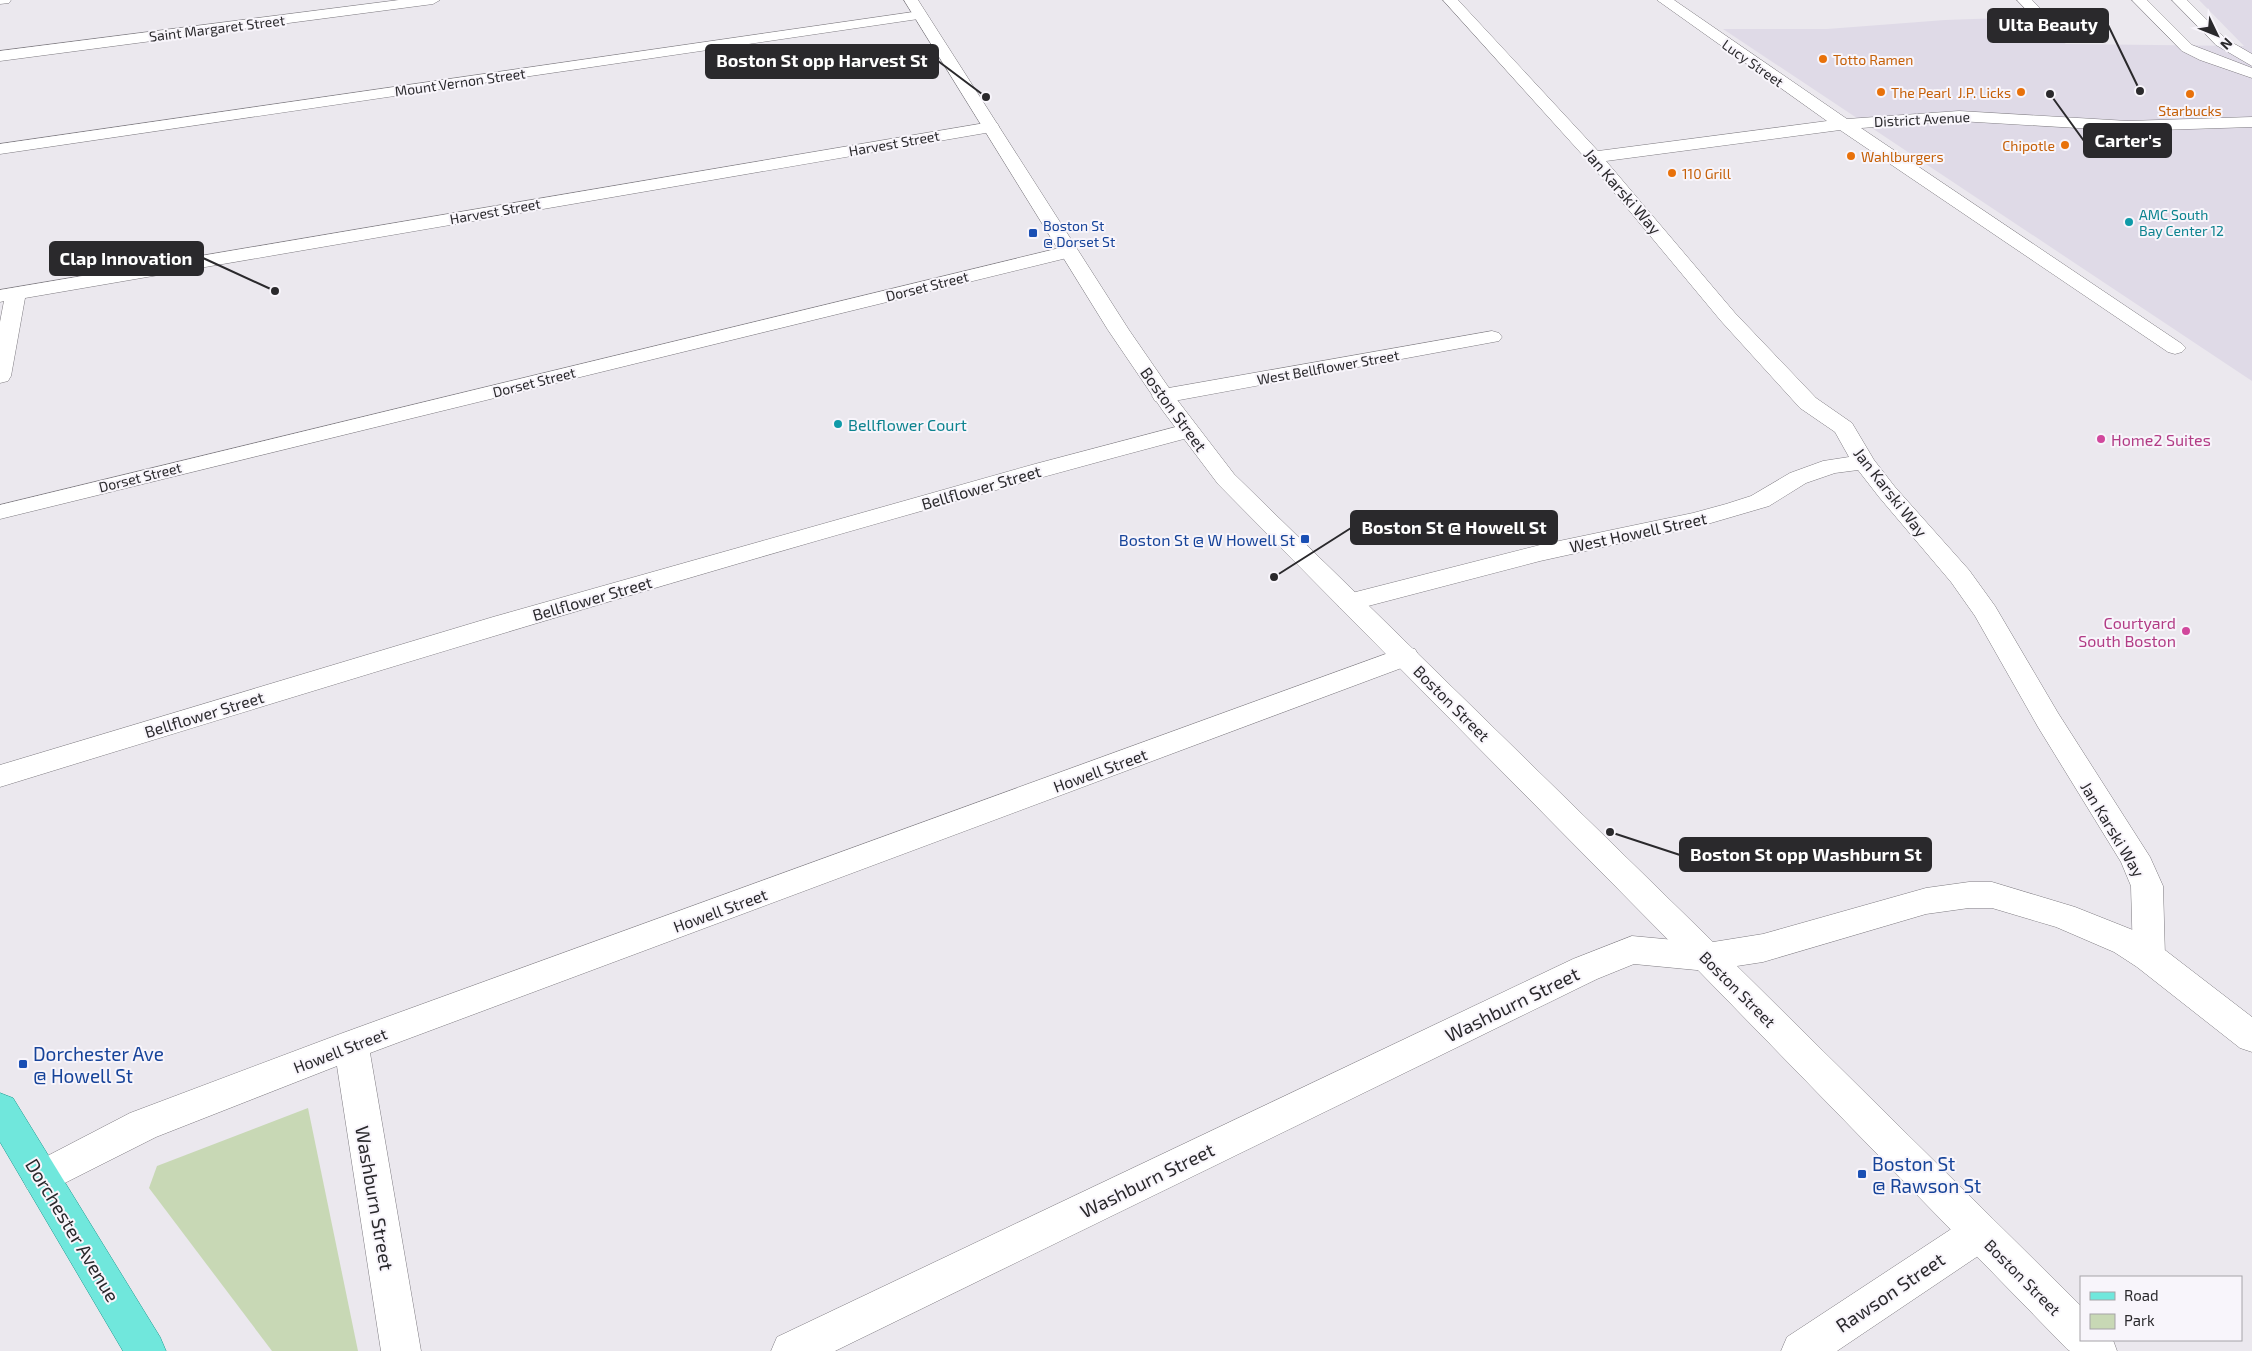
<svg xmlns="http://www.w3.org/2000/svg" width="2252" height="1351" font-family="'Exo 2',sans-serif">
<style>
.built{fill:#dfdae7}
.green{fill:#c8d8b5}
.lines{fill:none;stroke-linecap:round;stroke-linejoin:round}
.street-casing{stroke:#7e7b81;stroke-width:1}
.secondary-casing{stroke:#7e7b81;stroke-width:1}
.primary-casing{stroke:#1a9a8f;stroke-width:1}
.street{fill:#fff;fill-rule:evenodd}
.secondary{fill:#fff;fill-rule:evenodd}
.primary{fill:#70e7dc;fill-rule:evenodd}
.food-dot{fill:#e8710a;stroke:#f8f5fb;stroke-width:2}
.culture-dot{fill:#0f9aa8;stroke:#f8f5fb;stroke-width:2}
.transit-dot{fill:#1a4fb4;stroke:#f8f5fb;stroke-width:2}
.hotel-dot{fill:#d1479c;stroke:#f8f5fb;stroke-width:2}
.labels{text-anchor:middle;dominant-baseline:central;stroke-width:4;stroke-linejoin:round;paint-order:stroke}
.far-street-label{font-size:14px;fill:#2a292c;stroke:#f8f5fb}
.far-food-label{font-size:14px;fill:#c56008;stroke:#f8f5fb;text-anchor:start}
.far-culture-label{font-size:14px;fill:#0d838f;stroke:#f8f5fb;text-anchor:start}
.far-transit-label{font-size:14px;fill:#164399;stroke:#f8f5fb;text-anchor:start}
.street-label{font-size:16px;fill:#2a292c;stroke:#f8f5fb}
.culture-label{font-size:16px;fill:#0d838f;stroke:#f8f5fb;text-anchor:start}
.hotel-label{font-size:16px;fill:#b23c85;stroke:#f8f5fb;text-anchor:start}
.transit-label{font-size:16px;fill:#164399;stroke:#f8f5fb;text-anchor:end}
.near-street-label{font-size:19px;fill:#2a292c;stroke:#f8f5fb}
.near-transit-label{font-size:19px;fill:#164399;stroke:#f8f5fb;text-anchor:start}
.leader{fill:none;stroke:#2a292c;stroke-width:2}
.callout-dot{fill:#2a292c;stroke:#f8f5fb;stroke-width:2}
.callout{fill:#2a292c;stroke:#2a292c;stroke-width:2}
.callout-label{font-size:18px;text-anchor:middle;font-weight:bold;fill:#fff}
</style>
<rect width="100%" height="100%" fill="#ebe8ee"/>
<path class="built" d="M2199,0H2252V381L1723,29H1827L1945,20L2031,17L2066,44L2244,46Z"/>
<path class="green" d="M308,1108L358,1351H272L149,1188L157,1166Z"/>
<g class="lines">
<g class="street-casing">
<path id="street" d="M0,0H11L9,3L0,4Z
M399,0H440L433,4L0,61V51Z
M1443,0H1458L1598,151L1827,121L1657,0H1674L1847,119L1959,111L2128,121L2252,117V127L2128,131L1959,121L1861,128L2182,344L2186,348L2182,352L2175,354L2168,352L1840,130L1606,161L1735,313L1816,398L1852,423L1874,460L1895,487L1969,570L1995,606L2058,713L2150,857L2163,886L2165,957L2161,967L2149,971L2137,967L2133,957L2131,886L2121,862L2038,727L1975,616L1951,582L1879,497L1858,470L1835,473L1806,483L1769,506L1704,525L1540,561L1349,611L1340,608L1336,602L1340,596L1540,545L1693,513L1726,504L1751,496L1790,473L1823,461L1849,457L1835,432L1800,408L1721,321L1588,161Z
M2017,0H2032L2050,19L2048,22H2038Z
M2132,0H2147L2192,45L2252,68V78L2200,60L2182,51Z
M2172,0H2187L2226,39L2252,54V66L2216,45Z
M920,11L925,12L927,15L925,18L0,154V144Z
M991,122L997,123L999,127L997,131L25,298L11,376L8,381L0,383V322L4,301L0,302V290Z
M1068,246L1075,248L1078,252L1075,256L0,519V505Z
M1492,331L1499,333L1502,337L1499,341L1163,403L1155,401L1152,396L1155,391L1163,389Z
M1187,424L1195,426L1198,431L1195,436C794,542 397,665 0,787V765L493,617L1035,464Z
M1405,647L1415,649L1419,656L1415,663L370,1053L421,1351H381L337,1066L156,1137L41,1195L28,1190L22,1178L28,1166L130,1113L340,1034Z
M1632,936L1707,943L1719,947L1723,957L1719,967L1707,971L1634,964L1597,979L835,1351H771L777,1337L1573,959Z
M1979,1215L1993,1220L1998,1233L1993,1246L1837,1351H1781L1787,1337L1965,1220Z"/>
</g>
<g class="secondary-casing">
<path id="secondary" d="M904,0H918L1129,330L1178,401L1234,474L1713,942L1763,934L1926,888L1969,882H1992L2075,907L2138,932L2161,947L2252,1017V1052L2240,1048L2137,967L2114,952L2056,927L1992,908H1969L1926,914L1763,962L1737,966L2081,1306V1340H2113L2117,1351H2070L2067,1349L1695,967L1218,484L1163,411L1108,330Z"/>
</g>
<g class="primary-casing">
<path id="primary" d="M0,1093L13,1098L160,1337L166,1351H123L0,1142Z"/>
</g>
<use href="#street" class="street"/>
<use href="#secondary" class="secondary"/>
<use href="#primary" class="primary"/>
</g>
<g class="food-dot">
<circle cx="1823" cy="59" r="5"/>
<circle cx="1881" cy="92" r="5"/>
<circle cx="2021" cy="92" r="5"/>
<circle cx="2190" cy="94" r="5"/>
<circle cx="2065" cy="145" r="5"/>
<circle cx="1851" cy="156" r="5"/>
<circle cx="1672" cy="173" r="5"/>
</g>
<g class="culture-dot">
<circle cx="2129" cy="222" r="5"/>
<circle cx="838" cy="424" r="5"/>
</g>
<g class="transit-dot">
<rect x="1028" y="228" width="10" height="10" rx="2.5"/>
<rect x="1300" y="534" width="10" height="10" rx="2.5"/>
<rect x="18" y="1059" width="10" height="10" rx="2.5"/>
<rect x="1857" y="1169" width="10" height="10" rx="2.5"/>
</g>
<g class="hotel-dot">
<circle cx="2101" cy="439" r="5"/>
<circle cx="2186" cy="631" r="5"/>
</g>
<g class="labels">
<g class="far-street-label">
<text transform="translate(217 28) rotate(-7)">Saint Margaret Street</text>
<text transform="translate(1753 63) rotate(35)">Lucy Street</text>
<text transform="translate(460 82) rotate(-8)">Mount Vernon Street</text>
<text transform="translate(1922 119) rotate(-3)">District Avenue</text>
<text transform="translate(894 143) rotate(-10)">Harvest Street</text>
<text transform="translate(495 211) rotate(-10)">Harvest Street</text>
<text transform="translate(927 286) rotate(-14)">Dorset Street</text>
<text transform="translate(1328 367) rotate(-10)">West Bellflower Street</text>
<text transform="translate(534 382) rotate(-14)">Dorset Street</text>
<text transform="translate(140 477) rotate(-14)">Dorset Street</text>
</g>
<g class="far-food-label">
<text x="1833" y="59">Totto Ramen</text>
<text x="1891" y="92">The Pearl</text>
<text x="2011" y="92" text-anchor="end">J.P. Licks</text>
<text x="2190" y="110" text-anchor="middle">Starbucks</text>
<text x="2055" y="145" text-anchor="end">Chipotle</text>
<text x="1861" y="156">Wahlburgers</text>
<text x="1682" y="173">110 Grill</text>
</g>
<g class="far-culture-label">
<text x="2139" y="214">AMC South<tspan x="2139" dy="16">Bay Center 12</tspan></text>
</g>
<g class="far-transit-label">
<text x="1043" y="225">Boston St<tspan x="1043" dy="16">@ Dorset St</tspan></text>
</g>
<g class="street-label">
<text transform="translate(1623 191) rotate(49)">Jan Karski Way</text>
<text transform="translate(1174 409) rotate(54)">Boston Street</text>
<text transform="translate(981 487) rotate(-16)">Bellflower Street</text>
<text transform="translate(1891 492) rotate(52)">Jan Karski Way</text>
<text transform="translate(1638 532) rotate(-12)">West Howell Street</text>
<text transform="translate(592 598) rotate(-16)">Bellflower Street</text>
<text transform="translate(1452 703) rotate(45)">Boston Street</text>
<text transform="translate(204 714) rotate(-17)">Bellflower Street</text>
<text transform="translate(1100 770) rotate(-20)">Howell Street</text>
<text transform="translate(2113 829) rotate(59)">Jan Karski Way</text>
<text transform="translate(720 910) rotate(-20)">Howell Street</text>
<text transform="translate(1738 989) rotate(45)">Boston Street</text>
<text transform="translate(340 1050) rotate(-21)">Howell Street</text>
<text transform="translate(2023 1277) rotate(45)">Boston Street</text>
</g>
<g class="culture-label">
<text x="848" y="424">Bellflower Court</text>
</g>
<g class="hotel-label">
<text x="2111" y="439">Home2 Suites</text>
<text x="2176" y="622" text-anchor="end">Courtyard<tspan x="2176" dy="18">South Boston</tspan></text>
</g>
<g class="transit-label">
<text x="1295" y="539">Boston St @ W Howell St</text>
</g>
<g class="near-street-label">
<text transform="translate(1512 1004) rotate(-26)">Washburn Street</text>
<text transform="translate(1147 1180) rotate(-26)">Washburn Street</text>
<text transform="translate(375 1198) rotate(80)">Washburn Street</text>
<text transform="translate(73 1230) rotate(59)">Dorchester Avenue</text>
<text transform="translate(1890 1292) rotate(-34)">Rawson Street</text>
</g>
<g class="near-transit-label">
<text x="33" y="1053">Dorchester Ave<tspan x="33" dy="22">@ Howell St</tspan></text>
<text x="1872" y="1163">Boston St<tspan x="1872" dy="22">@ Rawson St</tspan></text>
</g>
</g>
<path class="leader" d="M2140 91L2108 25M986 97L938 61M2050 94L2084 141M275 291L203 258M1274 577L1351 528M1610 832L1680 855"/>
<g class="callout-dot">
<circle cx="2140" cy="91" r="5"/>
<circle cx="986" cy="97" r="5"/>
<circle cx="2050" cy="94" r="5"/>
<circle cx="275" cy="291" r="5"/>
<circle cx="1274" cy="577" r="5"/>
<circle cx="1610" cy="832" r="5"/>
</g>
<g class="callout">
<rect x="1988" y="9" width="120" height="33" rx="5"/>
<rect x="706" y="45" width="232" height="33" rx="5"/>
<rect x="2084" y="124" width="87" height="33" rx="5"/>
<rect x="50" y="242" width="153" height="33" rx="5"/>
<rect x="1351" y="511" width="206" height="33" rx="5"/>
<rect x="1680" y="838" width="251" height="33" rx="5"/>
</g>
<g class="callout-label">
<text x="2048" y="31">Ulta Beauty</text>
<text x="822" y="67">Boston St opp Harvest St</text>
<text x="2128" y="147">Carter's</text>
<text x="126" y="265">Clap Innovation</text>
<text x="1454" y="534">Boston St @ Howell St</text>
<text x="1806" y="861">Boston St opp Washburn St</text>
</g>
<rect x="2080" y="1276" width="162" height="65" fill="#f8f5fb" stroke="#a6a3a8"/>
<rect x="2090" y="1292" width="25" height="8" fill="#70e7dc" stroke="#a6a3a8"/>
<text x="2124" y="1301" font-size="15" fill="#2a292c">Road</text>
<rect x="2090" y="1314" width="25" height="15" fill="#c8d8b5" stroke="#a6a3a8"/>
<text x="2124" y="1326" font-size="15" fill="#2a292c">Park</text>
<g transform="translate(2217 35) rotate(133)" stroke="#f8f5fb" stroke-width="4" paint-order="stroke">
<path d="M0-4L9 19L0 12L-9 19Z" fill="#2a292c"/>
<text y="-8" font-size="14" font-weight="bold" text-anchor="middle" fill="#2a292c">N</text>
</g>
</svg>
